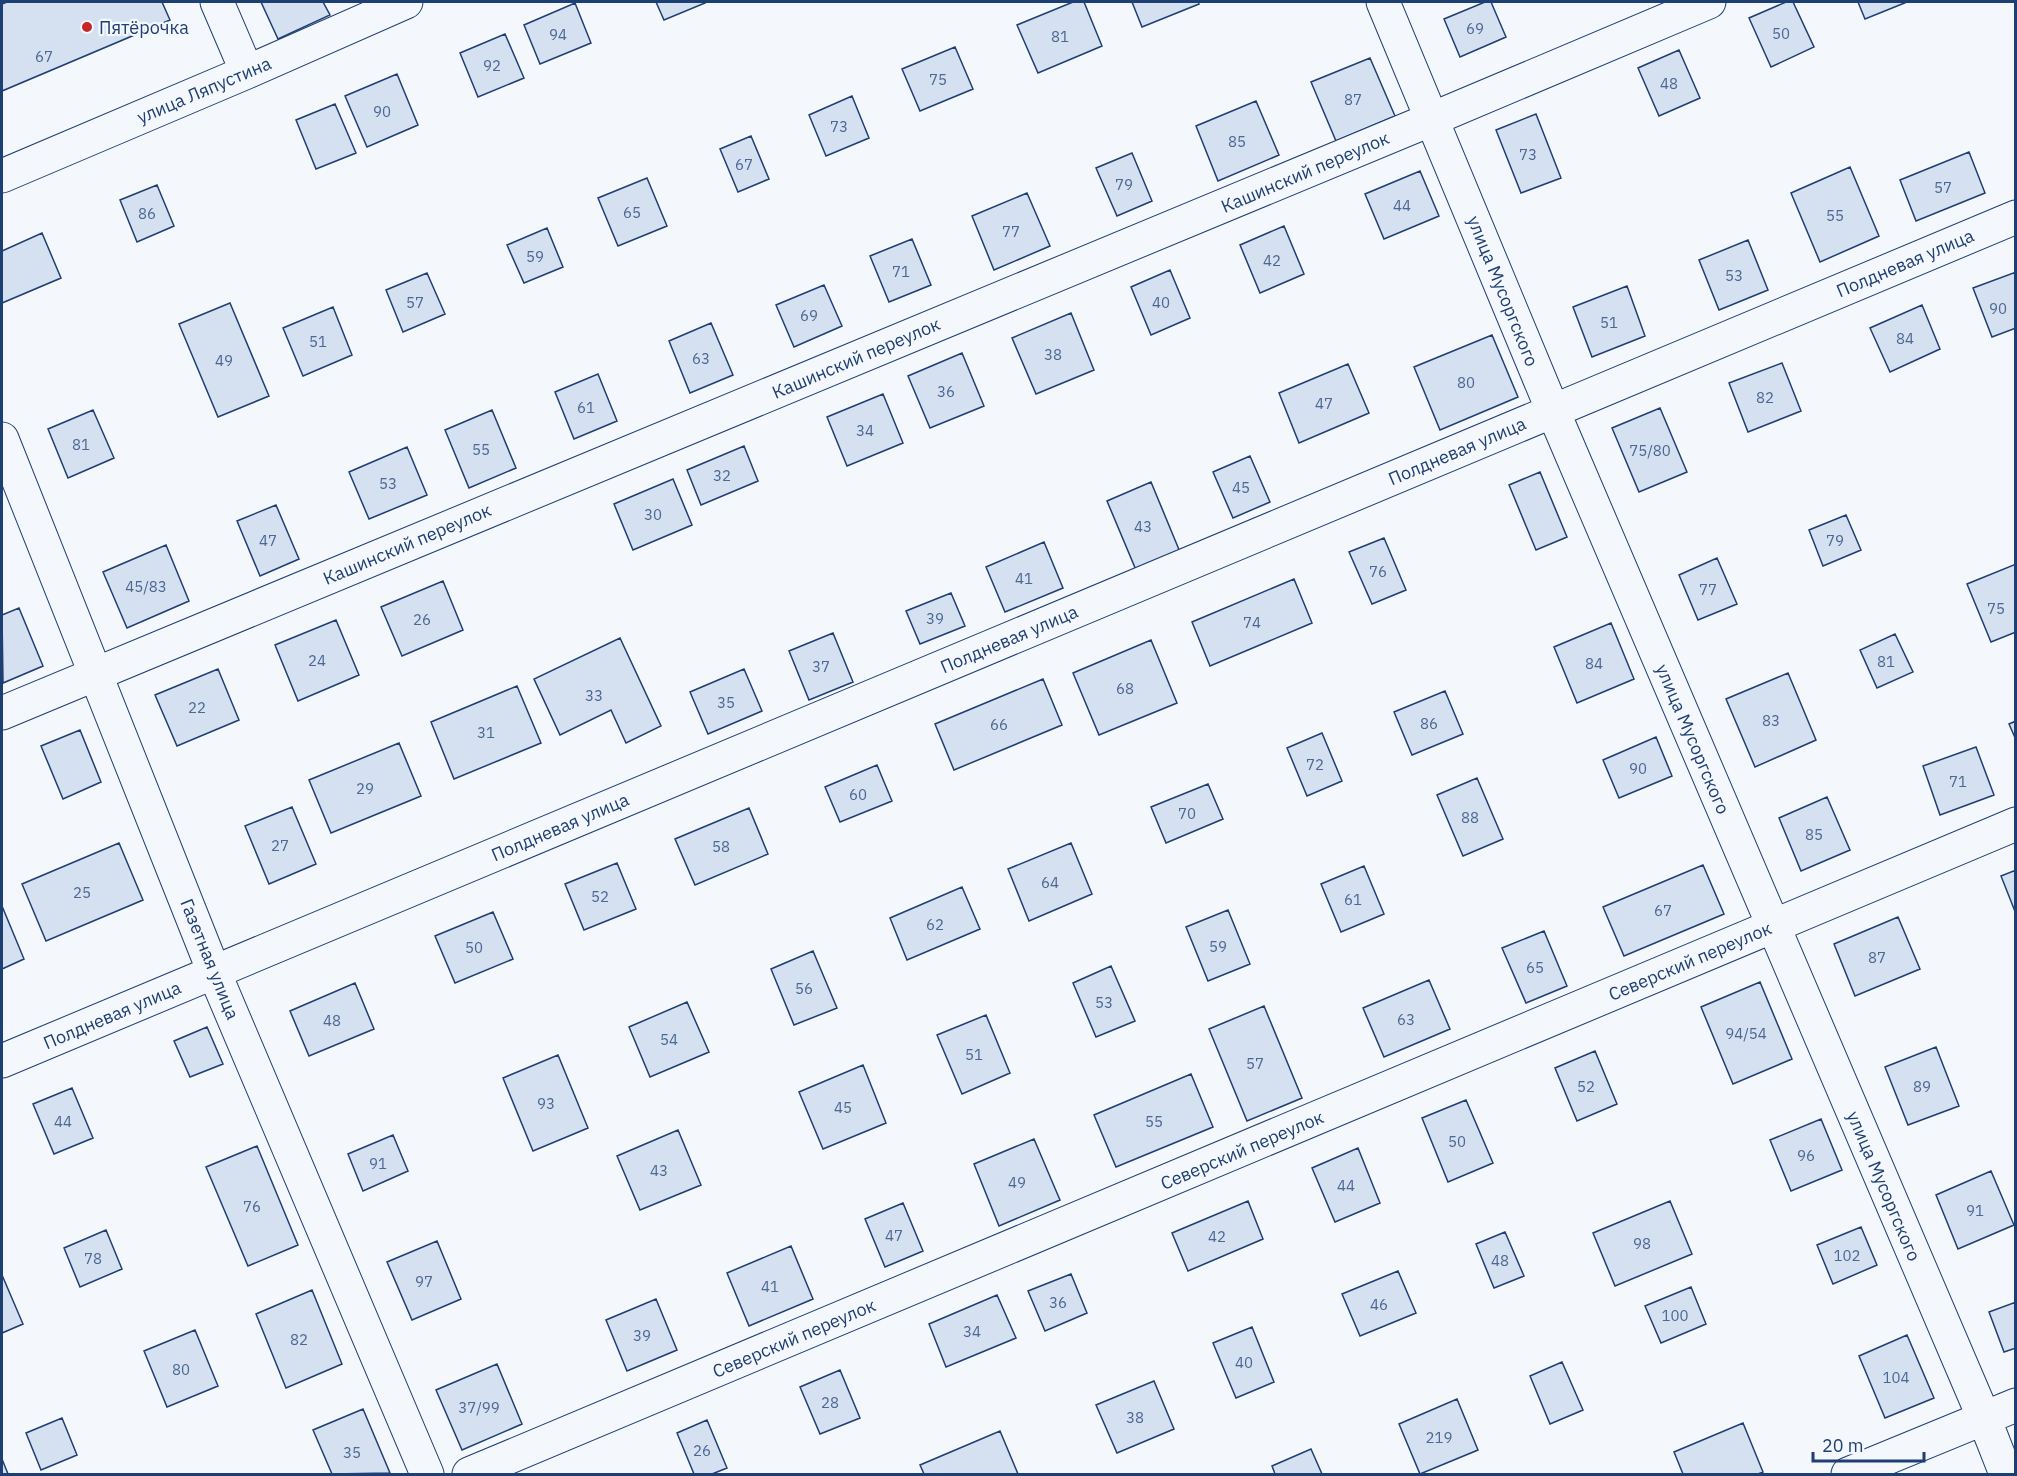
<svg xmlns="http://www.w3.org/2000/svg" width="2017" height="1476" font-family="'IBM Plex Sans',sans-serif">
<style>
.building{fill:#d5e0f0;stroke:#1d3f73;stroke-width:1.5}
.lines{fill:none;stroke-linecap:round;stroke-linejoin:round}
.minor-casing{stroke:#1d3f73;stroke-width:35}
.minor{stroke:#f4f7fb;stroke-width:33}
.poi-dot{fill:#c62828;stroke:#f4f7fb;stroke-width:2}
.labels{text-anchor:middle;dominant-baseline:central;stroke-width:4.5;stroke-linejoin:round;paint-order:stroke}
.number-label{font-size:15px;fill:#4b6792}
.poi-label{font-size:18px;fill:#1d3f73;stroke:#f4f7fb;text-anchor:start}
.street-label{font-size:18px;fill:#1d3f73;stroke:#f4f7fb}
</style>
<rect width="100%" height="100%" fill="#f4f7fb"/>
<path class="building" d="M7,2H162L170,20L2,91V4Z
M261,2H323L330,15L278,39Z
M656,2H704L705,3L664,20Z
M1073,2H1084L1102,46L1038,73L1017,25Z
M1132,2H1198L1199,4L1142,27Z
M1485,2H1491L1506,37L1460,57L1444,19Z
M1786,2H1793L1814,47L1771,67L1749,18Z
M1858,2H1907L1865,19Z
M575,3L591,43L540,64L524,25Z
M505,34L524,78L478,97L460,53Z
M955,47L973,89L920,111L902,69Z
M1679,50L1700,98L1659,116L1638,68Z
M1370,58L1395,116L1336,141L1311,82Z
M397,74L418,125L367,147L345,96Z
M852,96L869,138L826,156L809,115Z
M1256,101L1279,155L1218,181L1196,126Z
M335,104L356,153L316,169L296,120Z
M1536,114L1561,178L1521,193L1496,130Z
M751,136L769,179L738,192L720,149Z
M1969,152L1985,193L1916,221L1900,180Z
M1132,153L1152,201L1117,216L1096,168Z
M1850,167L1879,236L1820,262L1791,193Z
M1420,171L1439,216L1384,239L1365,194Z
M647,178L667,226L618,246L598,198Z
M157,185L174,226L137,242L120,200Z
M1027,193L1050,246L994,270L972,216Z
M1284,226L1304,274L1260,293L1240,245Z
M547,228L563,267L524,283L507,245Z
M42,233L61,278L2,303V251Z
M912,239L931,285L889,302L870,256Z
M1748,240L1768,290L1719,310L1699,260Z
M1170,270L1190,318L1151,335L1131,287Z
M2016,272V328L1992,337L1973,288Z
M427,273L445,314L403,332L386,290Z
M824,285L842,326L794,347L776,305Z
M1627,286L1645,336L1592,357L1573,307Z
M230,303L269,396L218,417L179,324Z
M1922,305L1940,349L1890,372L1870,328Z
M333,307L352,355L303,376L283,328Z
M1071,313L1094,370L1036,394L1012,338Z
M711,323L733,375L690,393L669,341Z
M1492,335L1518,397L1440,430L1414,367Z
M962,353L984,406L930,428L908,376Z
M1782,363L1801,411L1748,432L1729,383Z
M1348,364L1369,413L1299,443L1279,393Z
M598,374L617,421L574,439L555,392Z
M883,394L903,443L847,466L827,417Z
M1660,408L1687,472L1639,492L1612,428Z
M93,410L114,458L68,478L48,429Z
M492,410L516,468L469,488L445,430Z
M744,446L758,481L701,505L687,470Z
M407,447L427,495L369,519L349,472Z
M1250,456L1270,502L1233,518L1213,472Z
M1540,472L1567,537L1536,550L1509,485Z
M673,479L692,525L633,550L614,504Z
M1151,482L1180,552L1136,570L1107,501Z
M276,505L299,559L260,576L237,521Z
M1846,515L1861,550L1823,566L1809,530Z
M1384,538L1406,590L1372,604L1349,552Z
M1044,542L1063,588L1005,612L986,567Z
M166,545L189,601L127,628L103,572Z
M1717,558L1737,604L1698,620L1679,575Z
M2016,564V632L1991,642L1967,584Z
M1294,579L1312,623L1210,666L1192,622Z
M443,581L463,630L402,656L381,607Z
M951,593L965,626L920,644L906,611Z
M19,608L43,666L3,683L2,615Z
M336,620L359,675L298,701L275,645Z
M1611,623L1634,679L1577,703L1554,647Z
M833,633L853,682L809,700L789,651Z
M1895,634L1913,672L1877,688L1860,650Z
M620,638L661,726L626,743L611,710L560,735L534,679Z
M1151,640L1177,703L1099,735L1073,673Z
M218,669L239,720L177,746L155,695Z
M744,669L762,711L708,734L690,692Z
M1788,673L1816,740L1755,767L1726,699Z
M1043,679L1062,725L954,770L935,724Z
M517,686L541,743L454,779L431,722Z
M1445,691L1463,734L1412,755L1394,712Z
M2016,721V740L2009,724Z
M80,730L101,782L63,799L41,746Z
M1322,733L1342,781L1307,796L1287,748Z
M1656,737L1672,776L1619,798L1603,760Z
M399,743L421,796L331,833L309,780Z
M1976,747L1994,795L1940,815L1923,766Z
M877,765L892,801L840,822L825,787Z
M1477,778L1503,839L1463,856L1437,795Z
M1208,784L1223,819L1166,843L1151,807Z
M1827,797L1850,850L1801,871L1779,818Z
M292,807L316,864L269,884L245,826Z
M749,808L768,854L695,885L675,839Z
M119,843L143,900L46,941L22,884Z
M1071,843L1092,894L1029,921L1008,869Z
M617,863L636,909L584,930L565,884Z
M1703,865L1724,914L1624,956L1603,907Z
M1364,866L1384,914L1341,932L1321,884Z
M2016,870V914L2001,876Z
M962,887L980,929L907,960L890,918Z
M2,906L24,959L2,969Z
M1228,910L1250,964L1208,981L1186,927Z
M493,912L513,959L455,983L435,936Z
M1898,917L1920,969L1855,996L1834,944Z
M1544,931L1567,986L1526,1003L1502,948Z
M813,951L837,1008L794,1025L771,969Z
M1111,966L1135,1021L1096,1037L1073,983Z
M1429,980L1450,1029L1384,1057L1363,1008Z
M1760,982L1792,1059L1733,1084L1701,1007Z
M355,983L374,1029L309,1056L290,1011Z
M687,1002L709,1052L650,1077L629,1027Z
M1264,1006L1302,1098L1247,1121L1209,1029Z
M986,1015L1010,1073L962,1094L937,1035Z
M207,1027L223,1064L190,1077L174,1041Z
M1936,1047L1959,1106L1908,1125L1885,1067Z
M1595,1051L1617,1104L1577,1121L1555,1068Z
M558,1055L588,1128L533,1151L503,1078Z
M863,1065L886,1123L823,1149L799,1092Z
M1191,1074L1213,1127L1116,1167L1094,1115Z
M72,1088L93,1138L54,1154L33,1104Z
M1466,1100L1493,1163L1448,1182L1422,1118Z
M1821,1119L1842,1170L1791,1191L1770,1140Z
M678,1130L701,1185L640,1210L617,1156Z
M393,1135L408,1171L363,1191L348,1154Z
M1034,1139L1060,1200L999,1226L974,1164Z
M257,1146L298,1245L248,1266L206,1167Z
M1358,1148L1380,1203L1335,1222L1312,1168Z
M1991,1171L2014,1225L1958,1249L1936,1195Z
M1248,1201L1263,1239L1188,1271L1172,1233Z
M1670,1201L1692,1254L1615,1286L1593,1233Z
M903,1203L923,1251L885,1267L865,1219Z
M1861,1227L1877,1265L1833,1284L1817,1245Z
M106,1230L122,1269L80,1287L64,1248Z
M1505,1232L1524,1276L1494,1288L1476,1244Z
M437,1241L461,1299L412,1320L387,1262Z
M791,1246L813,1299L749,1326L727,1273Z
M1398,1271L1416,1313L1360,1336L1342,1294Z
M1071,1274L1087,1313L1045,1331L1028,1291Z
M2,1275L23,1324L2,1333Z
M1691,1287L1706,1324L1661,1343L1645,1306Z
M312,1290L342,1364L286,1388L256,1314Z
M997,1295L1016,1338L946,1367L929,1324Z
M656,1299L677,1350L627,1371L606,1320Z
M2016,1302V1348L2004,1352L1989,1312Z
M1252,1327L1274,1382L1236,1398L1213,1343Z
M195,1330L218,1386L167,1407L144,1351Z
M1907,1335L1934,1398L1885,1418L1859,1356Z
M1562,1362L1583,1410L1550,1424L1530,1376Z
M497,1364L522,1424L462,1450L436,1390Z
M840,1370L860,1418L820,1434L800,1387Z
M1154,1381L1174,1429L1117,1453L1096,1405Z
M1457,1399L1478,1450L1420,1474L1399,1424Z
M363,1409L390,1473L332,1474L313,1430Z
M62,1418L77,1455L41,1470L26,1433Z
M707,1420L727,1468L712,1474H694L677,1433Z
M1743,1423L1763,1472L1758,1474H1683L1674,1452Z
M1000,1431L1018,1474H924L920,1465Z
M1311,1449L1322,1474H1275L1272,1466Z
M2,1459L8,1474H2Z"/>
<g class="lines">
<g class="minor-casing">
<path id="minor" d="M217,2L247,72
M1383,2L1553,411L1984,1418L2006,1474
M2,176L247,72L406,2
M2,439L214,972L427,1474
M2,713L1432,119L1709,2
M2,1061L2016,217
M469,1474L2016,824
M1848,1474L2016,1405"/>
</g>
<use href="#minor" class="minor"/>
</g>
<circle class="poi-dot" cx="87" cy="27" r="6"/>
<g class="labels">
<g class="number-label">
<text x="1475" y="28">69</text>
<text x="1781" y="33">50</text>
<text x="558" y="34">94</text>
<text x="1060" y="36">81</text>
<text x="44" y="56">67</text>
<text x="492" y="65">92</text>
<text x="938" y="79">75</text>
<text x="1669" y="83">48</text>
<text x="1353" y="99">87</text>
<text x="382" y="111">90</text>
<text x="839" y="126">73</text>
<text x="1237" y="141">85</text>
<text x="1528" y="154">73</text>
<text x="744" y="164">67</text>
<text x="1124" y="184">79</text>
<text x="1943" y="187">57</text>
<text x="1402" y="205">44</text>
<text x="632" y="212">65</text>
<text x="147" y="213">86</text>
<text x="1835" y="215">55</text>
<text x="1011" y="231">77</text>
<text x="535" y="256">59</text>
<text x="1272" y="260">42</text>
<text x="901" y="271">71</text>
<text x="1734" y="275">53</text>
<text x="415" y="302">57</text>
<text x="1161" y="302">40</text>
<text x="1998" y="308">90</text>
<text x="809" y="315">69</text>
<text x="1609" y="322">51</text>
<text x="1905" y="338">84</text>
<text x="318" y="341">51</text>
<text x="1053" y="354">38</text>
<text x="701" y="358">63</text>
<text x="224" y="360">49</text>
<text x="1466" y="382">80</text>
<text x="946" y="391">36</text>
<text x="1765" y="397">82</text>
<text x="1324" y="403">47</text>
<text x="586" y="407">61</text>
<text x="865" y="430">34</text>
<text x="81" y="444">81</text>
<text x="481" y="449">55</text>
<text x="1650" y="450">75/80</text>
<text x="722" y="475">32</text>
<text x="388" y="483">53</text>
<text x="1241" y="487">45</text>
<text x="653" y="514">30</text>
<text x="1143" y="526">43</text>
<text x="268" y="540">47</text>
<text x="1835" y="540">79</text>
<text x="1378" y="571">76</text>
<text x="1024" y="578">41</text>
<text x="146" y="586">45/83</text>
<text x="1708" y="589">77</text>
<text x="1996" y="608">75</text>
<text x="935" y="618">39</text>
<text x="422" y="619">26</text>
<text x="1252" y="622">74</text>
<text x="317" y="660">24</text>
<text x="1886" y="661">81</text>
<text x="1594" y="663">84</text>
<text x="821" y="666">37</text>
<text x="1125" y="688">68</text>
<text x="594" y="695">33</text>
<text x="726" y="702">35</text>
<text x="197" y="707">22</text>
<text x="1771" y="720">83</text>
<text x="1429" y="723">86</text>
<text x="999" y="724">66</text>
<text x="486" y="732">31</text>
<text x="1315" y="764">72</text>
<text x="1638" y="768">90</text>
<text x="1958" y="781">71</text>
<text x="365" y="788">29</text>
<text x="858" y="794">60</text>
<text x="1187" y="813">70</text>
<text x="1470" y="817">88</text>
<text x="1814" y="834">85</text>
<text x="280" y="845">27</text>
<text x="721" y="846">58</text>
<text x="1050" y="882">64</text>
<text x="82" y="892">25</text>
<text x="600" y="896">52</text>
<text x="1353" y="899">61</text>
<text x="1663" y="910">67</text>
<text x="935" y="924">62</text>
<text x="1218" y="946">59</text>
<text x="474" y="947">50</text>
<text x="1877" y="957">87</text>
<text x="1535" y="967">65</text>
<text x="804" y="988">56</text>
<text x="1104" y="1002">53</text>
<text x="1406" y="1019">63</text>
<text x="332" y="1020">48</text>
<text x="1746" y="1033">94/54</text>
<text x="669" y="1039">54</text>
<text x="974" y="1054">51</text>
<text x="1255" y="1063">57</text>
<text x="1586" y="1086">52</text>
<text x="1922" y="1086">89</text>
<text x="546" y="1103">93</text>
<text x="843" y="1107">45</text>
<text x="63" y="1121">44</text>
<text x="1154" y="1121">55</text>
<text x="1457" y="1141">50</text>
<text x="1806" y="1155">96</text>
<text x="378" y="1163">91</text>
<text x="659" y="1170">43</text>
<text x="1017" y="1182">49</text>
<text x="1346" y="1185">44</text>
<text x="252" y="1206">76</text>
<text x="1975" y="1210">91</text>
<text x="894" y="1235">47</text>
<text x="1217" y="1236">42</text>
<text x="1642" y="1243">98</text>
<text x="1847" y="1255">102</text>
<text x="93" y="1258">78</text>
<text x="1500" y="1260">48</text>
<text x="424" y="1281">97</text>
<text x="770" y="1286">41</text>
<text x="1058" y="1302">36</text>
<text x="1379" y="1304">46</text>
<text x="1675" y="1315">100</text>
<text x="972" y="1331">34</text>
<text x="642" y="1335">39</text>
<text x="299" y="1339">82</text>
<text x="1244" y="1362">40</text>
<text x="181" y="1369">80</text>
<text x="1896" y="1377">104</text>
<text x="830" y="1402">28</text>
<text x="479" y="1407">37/99</text>
<text x="1135" y="1417">38</text>
<text x="1439" y="1437">219</text>
<text x="702" y="1450">26</text>
<text x="352" y="1452">35</text>
</g>
<g class="poi-label">
<text x="99" y="27">Пятёрочка</text>
</g>
<g class="street-label">
<text transform="translate(204 90) rotate(-23)">улица Ляпустина</text>
<text transform="translate(1305 172) rotate(-23)">Кашинский переулок</text>
<text transform="translate(1905 263) rotate(-23)">Полдневая улица</text>
<text transform="translate(1503 291) rotate(68)">улица Мусоргского</text>
<text transform="translate(856 358) rotate(-23)">Кашинский переулок</text>
<text transform="translate(1457 451) rotate(-23)">Полдневая улица</text>
<text transform="translate(407 544) rotate(-23)">Кашинский переулок</text>
<text transform="translate(1009 639) rotate(-23)">Полдневая улица</text>
<text transform="translate(1693 739) rotate(67)">улица Мусоргского</text>
<text transform="translate(560 827) rotate(-23)">Полдневая улица</text>
<text transform="translate(210 959) rotate(68)">Газетная улица</text>
<text transform="translate(1690 961) rotate(-23)">Северский переулок</text>
<text transform="translate(112 1015) rotate(-23)">Полдневая улица</text>
<text transform="translate(1242 1150) rotate(-23)">Северский переулок</text>
<text transform="translate(1884 1186) rotate(67)">улица Мусоргского</text>
<text transform="translate(794 1338) rotate(-23)">Северский переулок</text>
</g>
</g>
<rect width="2017" height="1476" fill="none" stroke="#1d3f73" stroke-width="6"/>
<path d="M1813 1452v9h111v-9" fill="none" stroke="#1d3f73" stroke-width="3"/>
<text x="1822" y="1452" font-size="18" fill="#1d3f73" stroke="#f4f7fb" stroke-width="4.5" paint-order="stroke">20 m</text>
</svg>
